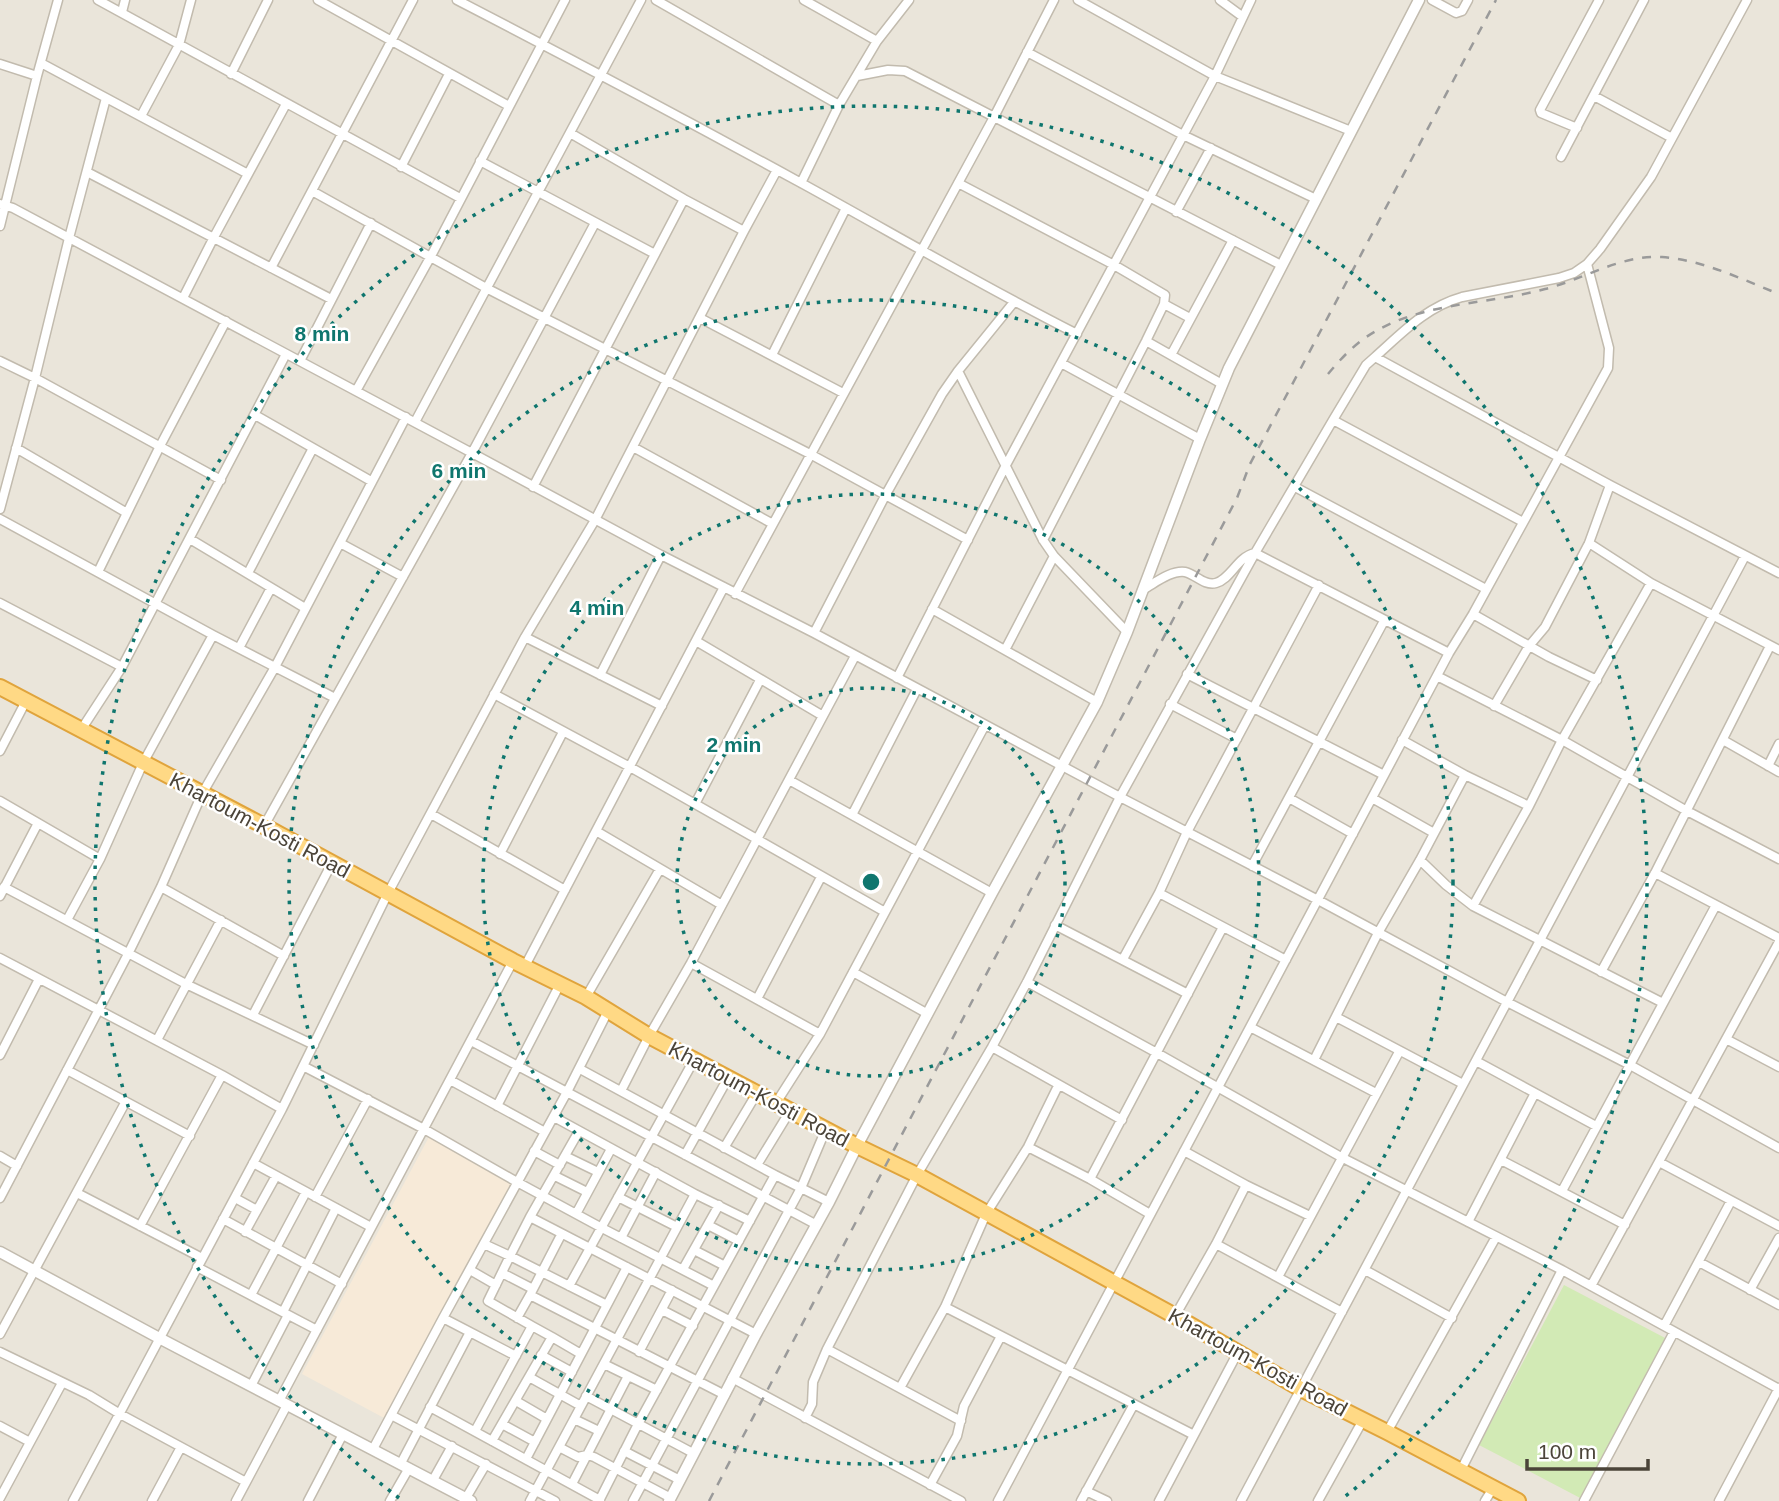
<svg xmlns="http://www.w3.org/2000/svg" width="1779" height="1501" font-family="Helvetica,sans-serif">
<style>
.residential{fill:#eae5da}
.commercial{fill:#f7ead8}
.grass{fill:#d2eab5}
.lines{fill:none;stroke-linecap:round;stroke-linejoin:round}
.minor-casing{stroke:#c2bbae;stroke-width:11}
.tertiary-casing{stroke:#c2bbae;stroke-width:13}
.trunk-casing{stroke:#e0a43c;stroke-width:18}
.minor{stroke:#fff;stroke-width:8}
.tertiary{stroke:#fff;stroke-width:10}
.trunk{stroke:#ffd985;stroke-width:14}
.rail{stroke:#9a9a9a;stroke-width:2.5;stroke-dasharray:9 9;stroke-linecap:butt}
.ring{fill:none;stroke:#0f766e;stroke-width:3.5;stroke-dasharray:3.5 7}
.labels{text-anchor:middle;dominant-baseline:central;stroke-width:5;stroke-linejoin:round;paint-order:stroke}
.street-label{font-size:21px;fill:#4b4439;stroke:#fff}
.centre{fill:#0f766e;stroke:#fff;stroke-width:3.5}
.ring-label{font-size:21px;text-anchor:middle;font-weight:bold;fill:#0f766e;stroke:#fff;stroke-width:5;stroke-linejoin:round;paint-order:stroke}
</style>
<rect width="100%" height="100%" fill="#f6f3ec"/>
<path class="residential" d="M0,0H1779V1501H0Z"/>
<path class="commercial" d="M430,1135L514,1179L386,1419L302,1374Z"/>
<path class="grass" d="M1564,1285L1669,1340L1584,1500L1479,1445Z"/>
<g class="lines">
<g class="minor-casing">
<path id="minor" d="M98,0L460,198
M318,0L509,106
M457,0C573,60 688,121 803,184C894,234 984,287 1077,334
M656,0L839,105
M804,0L877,41
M1078,0L1215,76L1351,131
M1220,0L1243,17
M1432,0L1456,13L1462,11L1468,0
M122,12L125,0
M1027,52L1183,135L1316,199
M41,63L248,174
M0,64L37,76
M231,74L268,0
M857,76L888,70L905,71L1281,265
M1594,96L1672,138
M141,116L179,45L191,0
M1577,128L1541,113L1540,110L1599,0
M570,133L684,199L744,231
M1561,157L1644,0
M480,161L655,254
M401,167L449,74
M87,172L331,299
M801,183L839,105L877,41L909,0
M958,183L1114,265L1165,295L1164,304L1146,341L1043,540
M312,191L488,289L810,454L968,540
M0,204L13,208L472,453L661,555L814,633L1120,797L1318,900L1507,1002L1630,1065L1779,1148
M1176,212L1211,148
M0,226L37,76L58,0
M271,268L413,0
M183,298L214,237L286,104
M1164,304L1190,318
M700,318L843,393
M1146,341L1222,384
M772,355L846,208
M1171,355L1233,240
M1375,357C1402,333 1426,307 1462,297L1559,278L1574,273L1587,264L1600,249L1651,177L1747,0
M0,361L35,378L221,480
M300,361L371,223
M1061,363L1200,439
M958,371L1043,540L1054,556L1127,632
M356,391L431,256L565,0
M255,415L371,481
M1333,420L1523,522
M415,422L641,0
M633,447L773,524
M16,448L127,513
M533,487L684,199
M1295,487L1486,589
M0,509L35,378L69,238L106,98
M0,519L213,635L335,698
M190,539L305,608
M340,543L403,577
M1589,543L1651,583L1779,650
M98,572L160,446L226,321
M248,573L313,448
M1144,589C1155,583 1171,570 1185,572C1195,574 1204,586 1216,583C1231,579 1237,557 1255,553L1449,653
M735,594L994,117L1054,0
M0,603L122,667
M932,609L1097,702
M1473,614L1549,657L1597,680
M814,633L885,496L942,394L958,371L1014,302
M525,637L662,706
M696,641L823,716
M239,648L271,588
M1005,650L1054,556
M1187,674L1384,775
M600,675L661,555
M1437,676L1562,740L1687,811L1779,859
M897,678L1006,465L1215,76L1251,0
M494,694L630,767L885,912
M1170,704L1237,739
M1494,706L1529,646L1545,627L1589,543L1610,485
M81,730L122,667L286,354
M1402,740L1465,775L1529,806
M1723,740L1779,772
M0,751L26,701
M1768,766L1779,744
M789,780L992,893
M1289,798L1353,834
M1372,798L1434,833
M0,801L100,859
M695,804L760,680
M431,814L565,890
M852,815L917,689
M264,826L472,453L595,223
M596,831L722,905
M500,854L563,732
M1420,860L1446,885L1473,906L1663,1003
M1252,866L1384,621
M1655,873L1779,938
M4,887L186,984L314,1045
M161,887L284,956
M1159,893L1286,960
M0,896L38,823
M1473,906L1529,806L1562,740L1651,583
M67,920L100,859L143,763L213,635
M1055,925L1188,994
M0,958L222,1075L282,1109
M1123,959L1159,893L1187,832L1319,585
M691,963L820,1034
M525,966L724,587
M853,972L928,1014
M1601,972L1655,873L1770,646
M1027,982L1157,1053L1341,1157L1562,1270L1779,1389
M586,997L660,869
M757,999L821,877
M253,1015L332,863
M1336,1017L1463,1084
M1250,1027L1376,1093
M1726,1039L1779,1067
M157,1040L221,920
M471,1041L817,1225
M992,1047L1122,1120
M0,1055L39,979
M1314,1060L1378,933L1420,860L1465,775
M1476,1061L1596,1126
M303,1066L424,1129L517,1182L602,1228L714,1286
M580,1069L775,1175L829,1202
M67,1070L190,1136
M450,1080L545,1132
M621,1091L649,1036L691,963L855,656
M776,1103L820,1034L985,725
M497,1106L560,984
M554,1117L695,1194L750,1221
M579,1131L530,1217L756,1334
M1028,1147L1090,1179L1150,1214
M724,1148L757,1093
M534,1151L560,1165
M1184,1151L1246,1185L1310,1216
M685,1155L728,1078
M0,1156L17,1166
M565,1156L598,1172
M1501,1160L1625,1225
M1659,1162L1779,1226
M253,1163L371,1227
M757,1165L790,1111
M555,1176L587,1192
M1090,1179L1223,927
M1562,1191L1716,905
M77,1193L202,1258
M315,1197L368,1099
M618,1197L677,1227
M0,1198L128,954L161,887L202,794L275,667L406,417
M235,1198L257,1210
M576,1214L611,1149
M223,1219L342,1284
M1468,1222L1535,1093
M708,1225L739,1241
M140,1226L222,1075
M245,1232L276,1176
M561,1235L530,1295L725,1395
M621,1238L656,1172
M484,1244L510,1256L530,1217
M1216,1244L1342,1312
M694,1250L725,1266
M1699,1262L1779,1305
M197,1267L317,1330
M683,1269L719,1205
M470,1270L496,1285
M1365,1270L1452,1318
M502,1273L533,1289
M1278,1277L1399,1052
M569,1286L694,1060
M1591,1286L1779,942
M1750,1290L1779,1238
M251,1295L306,1192
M945,1307L1194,1435
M662,1310L693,1326
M283,1312L336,1208
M1175,1316L1216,1244L1246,1185
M443,1318L516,1356
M517,1318L530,1295
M532,1326L488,1301L510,1256L607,1305
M1664,1326L1731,1201
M0,1334L125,1103
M827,1349L961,1421
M0,1352L89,1395L120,1414L246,1482
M639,1352L672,1290
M541,1355L572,1372
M604,1364L657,1390
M529,1377L581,1406
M732,1378L961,1501
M251,1386L288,1315
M900,1388L945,1307L986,1214L1028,1147L1058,1086
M586,1396L693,1453
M279,1401L513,961
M516,1401L547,1419
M430,1407L600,1500
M391,1415L555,1501
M805,1418L812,1404L813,1382L827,1349L917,1175L992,1047L1027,982L1120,797L1255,553L1333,420L1366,365L1375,357L1610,485L1779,573
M574,1419L599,1431
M502,1424L535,1442
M0,1426L30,1442
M475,1431L532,1326L552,1337
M1387,1432L1496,1237
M492,1441L552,1337L581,1354
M559,1447L578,1457L587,1455L594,1457L671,1498
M373,1449L443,1318L567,1092L608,1011
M624,1451L680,1480
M526,1459L627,1267
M401,1463L470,1332
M1461,1470L1562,1270
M433,1480L452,1446
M572,1484L628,1376
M930,1485L957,1436L964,1406L1001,1336
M1086,1491L1107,1501
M0,1498L62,1383
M466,1498L486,1464
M73,1501L282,1109L388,893L525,637L595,520L744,231L777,170
M152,1501L181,1447
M236,1501L287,1405
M308,1501L343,1434
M390,1501L409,1468
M530,1501L695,1194
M599,1501L638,1424L775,1175
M633,1501L801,1188L826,1129
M998,1501L1449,653L1473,614L1608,368L1609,348L1587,264
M1081,1501L1134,1404
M1159,1501L1238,1352
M1241,1501L1745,556
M1318,1501L1363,1420
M1485,1501L1493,1488
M1584,1501L1674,1332
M1719,1501L1779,1388"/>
</g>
<g class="tertiary-casing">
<path id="tertiary" d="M0,1252L161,1339L471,1501
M669,1501L756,1334L829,1202L857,1146L992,893L1097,702L1127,632L1200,439L1229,368L1419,0"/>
</g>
<g class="trunk-casing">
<path id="trunk" d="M0,687L264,826L513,961L586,997L649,1036L857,1146L917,1175L1175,1316L1301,1389L1387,1432L1518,1501"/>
</g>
<use href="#minor" class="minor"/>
<use href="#tertiary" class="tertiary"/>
<use href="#trunk" class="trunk"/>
<path class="rail" d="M1328,374C1338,362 1349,350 1362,340C1416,301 1483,306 1545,289C1585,279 1619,255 1662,257C1703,260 1741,279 1779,294
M709,1501L1237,498L1250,464L1496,0"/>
</g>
<g class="ring">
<circle cx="871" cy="882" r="194"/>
<circle cx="871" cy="882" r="388"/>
<circle cx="871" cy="882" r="582"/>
<path d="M399 1498A776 776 0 1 1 1343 1498"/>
</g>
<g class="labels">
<g class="street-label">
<text transform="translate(260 825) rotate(28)">Khartoum-Kosti Road</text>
<text transform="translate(759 1094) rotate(28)">Khartoum-Kosti Road</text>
<text transform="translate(1258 1362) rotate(29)">Khartoum-Kosti Road</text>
</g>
</g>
<circle cx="871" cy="882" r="10" class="centre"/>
<g class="ring-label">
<text x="322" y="341">8 min</text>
<text x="459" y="478">6 min</text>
<text x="597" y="615">4 min</text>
<text x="734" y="752">2 min</text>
</g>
<path d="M1527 1459v10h121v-10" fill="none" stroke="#4b4439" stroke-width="3.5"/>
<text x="1538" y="1459" font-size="21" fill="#4b4439" stroke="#ffffff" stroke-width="5" paint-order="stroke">100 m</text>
</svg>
